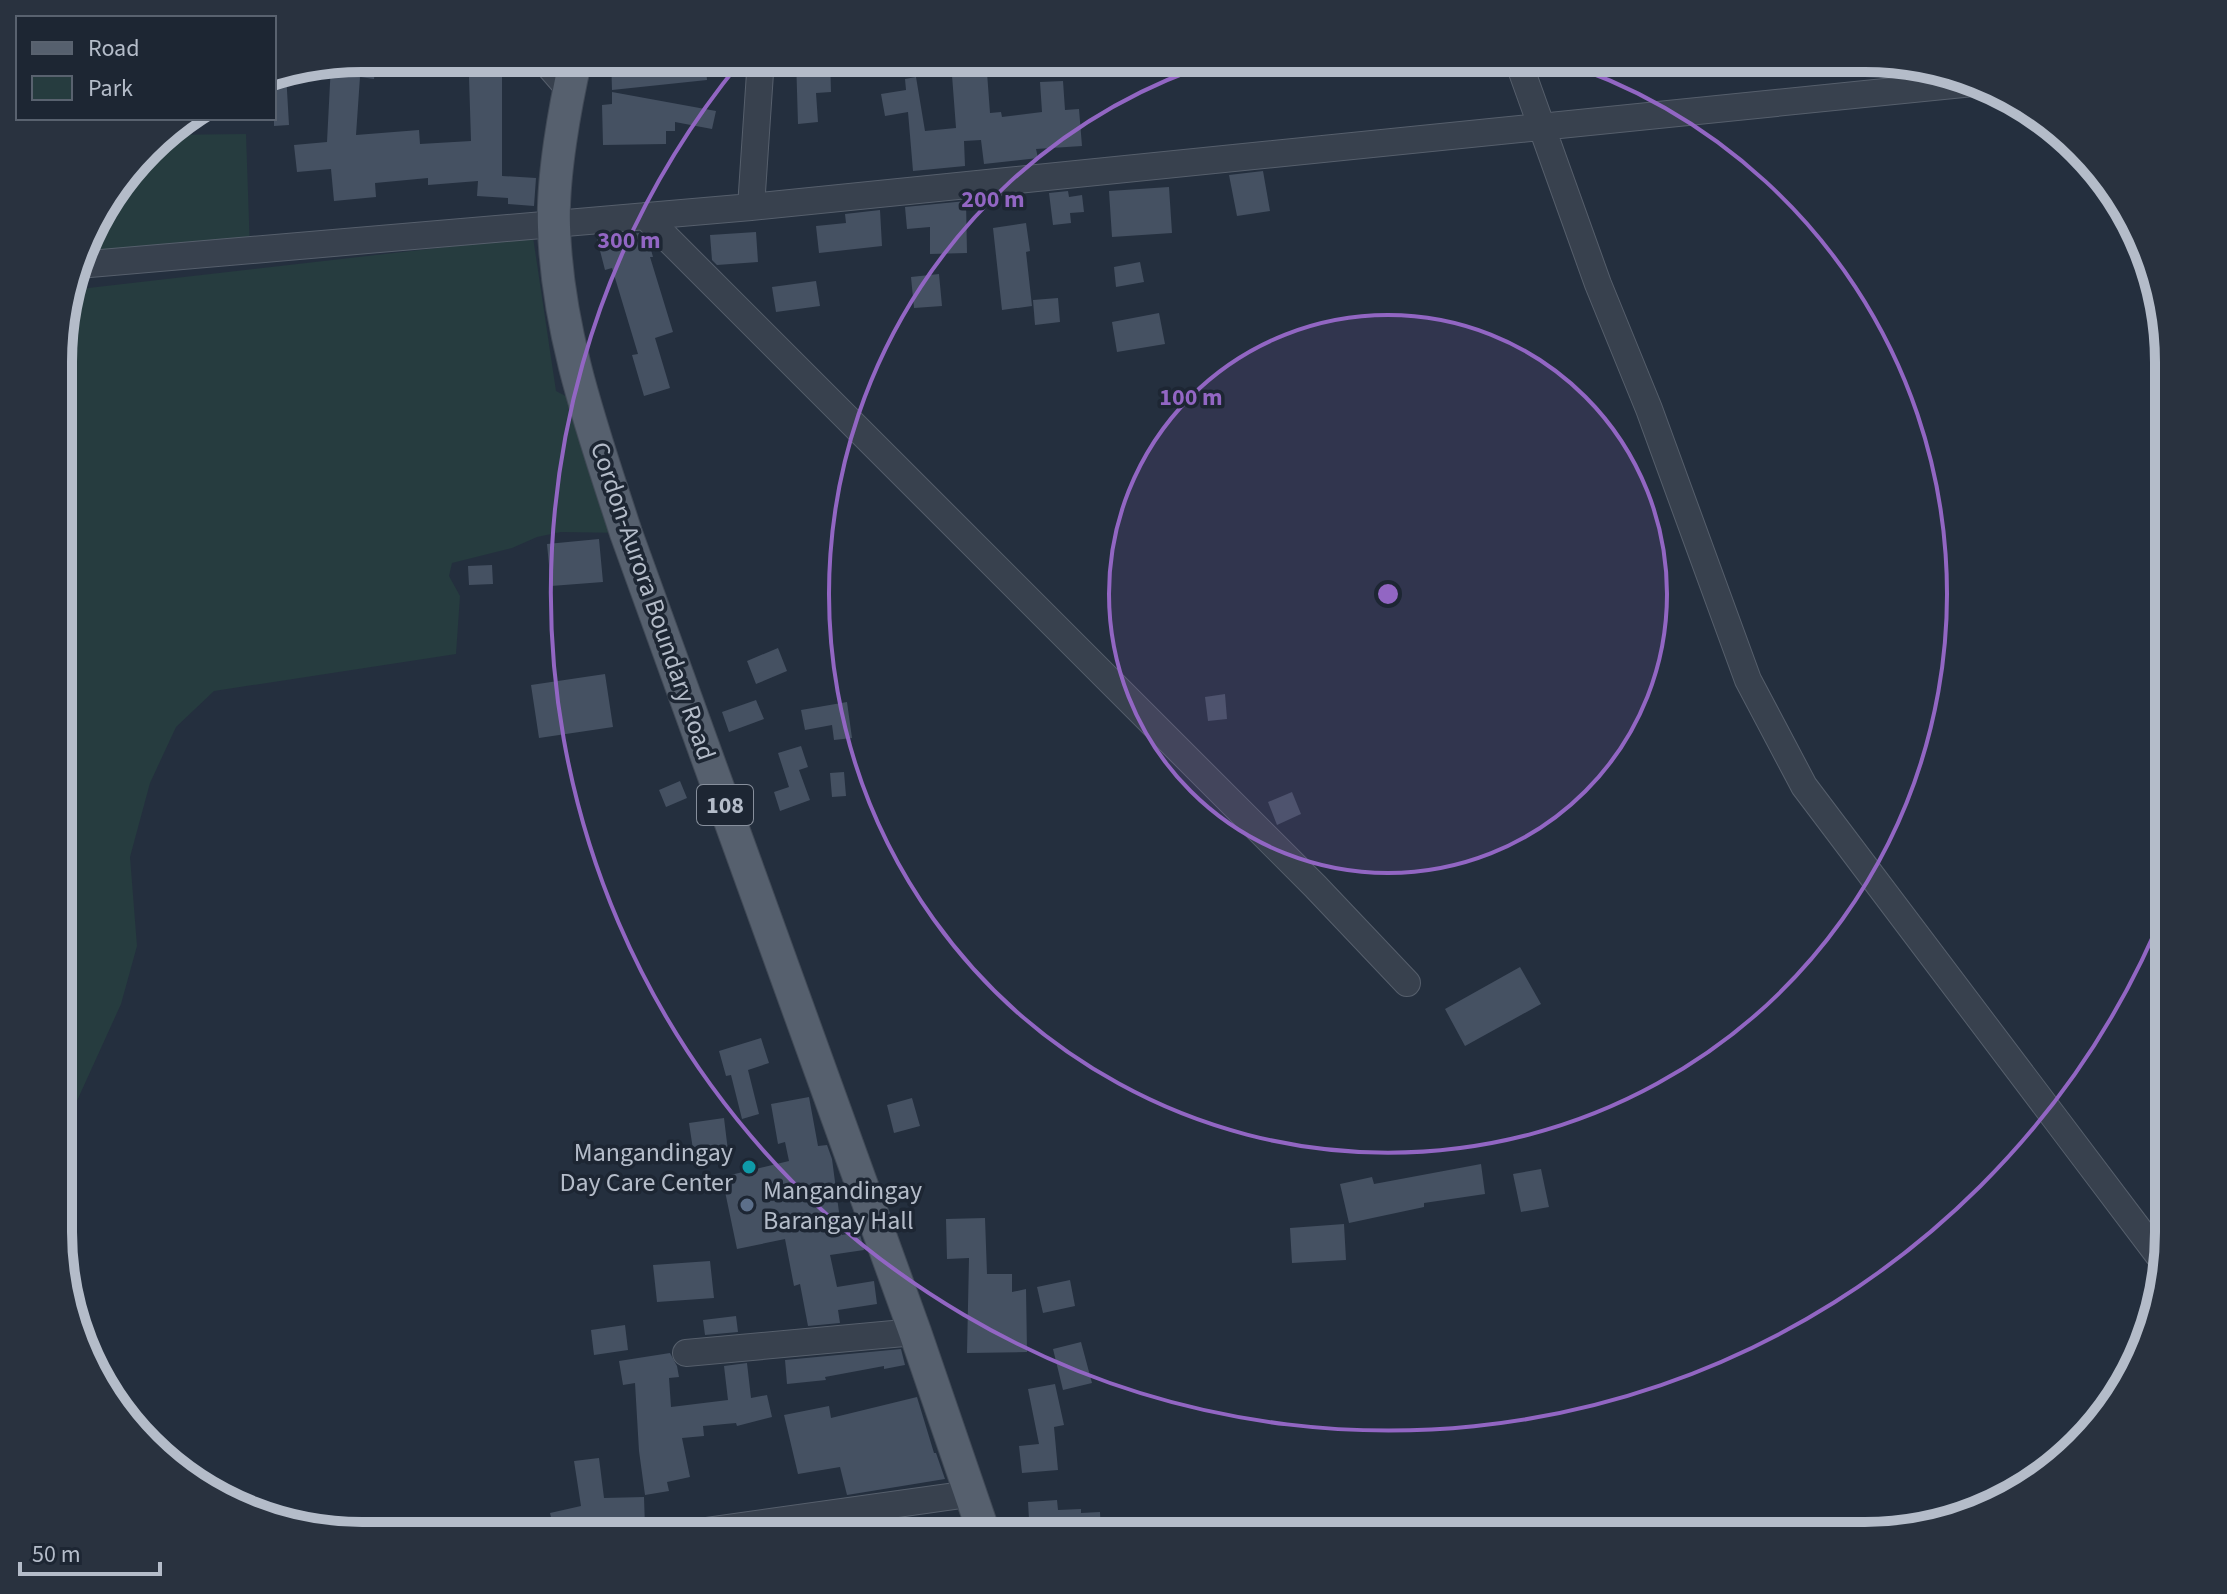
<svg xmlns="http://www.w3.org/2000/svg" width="2227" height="1594" font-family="'Source Sans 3',sans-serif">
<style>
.green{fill:#263c3f}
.building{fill:#455162}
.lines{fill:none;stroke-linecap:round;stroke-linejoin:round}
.minor-casing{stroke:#565f6c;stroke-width:28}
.major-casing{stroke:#414a57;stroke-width:34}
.minor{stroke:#38414e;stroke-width:26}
.major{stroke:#56606e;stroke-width:32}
.ring{fill:none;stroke:#9266c3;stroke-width:4}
.culture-dot{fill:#0f9aa8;stroke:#1d2633;stroke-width:3}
.service-dot{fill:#5c6f8a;stroke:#1d2633;stroke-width:3}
.labels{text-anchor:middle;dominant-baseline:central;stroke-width:7;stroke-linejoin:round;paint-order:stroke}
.shield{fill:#1d2633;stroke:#878f9c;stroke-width:2}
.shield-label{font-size:24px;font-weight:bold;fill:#b4bcc9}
.street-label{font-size:26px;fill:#b4bcc9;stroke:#1d2633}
.poi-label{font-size:26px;fill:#b4bcc9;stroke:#1d2633;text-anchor:end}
.rim{fill:none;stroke:#b4bcc9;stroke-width:10}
.centre{fill:#9266c3;stroke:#1d2633;stroke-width:4}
.ring-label{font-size:24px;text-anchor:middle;font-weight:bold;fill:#9266c3;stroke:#1d2633;stroke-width:7;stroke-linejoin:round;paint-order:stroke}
</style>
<rect width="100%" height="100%" fill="#242f3e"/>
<path class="green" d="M246,134L250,251L78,266L90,227L160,135Z
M533,237L556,391L585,406L626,533L561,532L537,537L512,548L452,563L449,576L460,596L456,654L214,691L176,727L150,783L130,857L137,946L121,1004L61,1136V323L71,290Z"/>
<path class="building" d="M611,58H705L707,80L612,90Z
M796,58H830L831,92L816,93L818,122L798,124Z
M986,59L990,113L1001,112L1002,117L1042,112L1040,82L1063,81L1065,110L1079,109L1082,146L1036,149L1038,158L984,164L981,140L964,141L965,166L913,171L908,112L885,116L881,94L906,90L905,79L916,77L925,131L956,128L951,62Z
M344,61L376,63L374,79L360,77L356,135L419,130L420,144L471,141L469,77L502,76V176L536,178L534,206L508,204V198L477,196L478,181L428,185V178L375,183L376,197L334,201L331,169L297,172L294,145L327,142L331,64Z
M286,73L289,125L274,126V75Z
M612,92L716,111L712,129L675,122V131H666V144L603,145L602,105L612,104Z
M1263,171L1270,211L1237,216L1229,175Z
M1169,187L1172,233L1112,237L1109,191Z
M1068,191L1069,197L1082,195L1084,212L1070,213L1071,223L1053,225L1049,193Z
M966,201L967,253L930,254V227L907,229L905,207Z
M880,210L882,246L819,253L816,226L846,223L845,214Z
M1026,223L1030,251L1026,252L1032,306L1002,310L993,228Z
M756,232L758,262L717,265L712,260L710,235Z
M639,233L649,242L653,257H650L673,332L655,338L670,388L644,396L632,355L638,354L612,268L605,270L597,239Z
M1140,262L1144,282L1116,287L1114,267Z
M939,274L942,306L914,308L911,277Z
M816,281L820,306L776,312L772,287Z
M1058,298L1060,322L1035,325L1033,300Z
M1159,313L1165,344L1117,352L1112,322Z
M599,539L603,582L551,586L547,544Z
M492,565L493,584L469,585L468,566Z
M778,648L787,671L756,684L747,661Z
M605,674L613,727L539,738L531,685Z
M1225,694L1227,719L1208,721L1205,697Z
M756,700L764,719L729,732L722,712Z
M847,702L852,738L834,740L832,725L805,730L801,710Z
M801,746L808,767L799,770L810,800L780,811L774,792L789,787L778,753Z
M844,772L846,796L832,797L830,773Z
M680,781L687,798L666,807L659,790Z
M1292,792L1301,814L1277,825L1268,802Z
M1520,967L1541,1004L1465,1046L1445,1009Z
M761,1038L769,1063L748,1070L759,1114L742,1119L731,1075L726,1076L719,1051Z
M809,1097L818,1146L827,1145L832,1159L842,1235L859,1232L863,1245L864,1250L830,1255L837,1287L874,1281L877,1304L838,1310L840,1323L808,1326L800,1284L794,1286L785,1239L737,1249L722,1177L789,1161L785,1142L778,1144L771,1104Z
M912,1098L920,1126L894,1133L887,1105Z
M724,1118L728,1151L694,1156L689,1123Z
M1481,1164L1485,1194L1424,1203V1207L1349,1223L1340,1184L1372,1177L1374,1184Z
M1541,1169L1549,1207L1521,1212L1513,1174Z
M985,1218L987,1274H1012V1292L1026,1289L1027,1352L967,1353L969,1258L947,1259L946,1219Z
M1344,1224L1346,1260L1292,1263L1290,1228Z
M710,1261L714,1298L657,1302L653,1265Z
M1070,1280L1075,1306L1043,1313L1037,1287Z
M736,1316L738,1332L705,1335L703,1320Z
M625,1325L628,1350L594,1355L591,1330Z
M1081,1342L1092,1383L1063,1390L1053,1349Z
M901,1349L905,1365L884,1369V1366L825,1377L826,1380L787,1384L785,1360Z
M670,1353L677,1366L679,1377L669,1378L671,1407L728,1400L724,1366L747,1363L751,1398L767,1395L772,1417L737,1426L736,1423L703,1426L704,1436L682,1438L690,1477L667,1482L669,1491L645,1495L639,1451L635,1383L623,1385L619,1361Z
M1055,1384L1064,1425L1054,1427L1058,1470L1022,1473L1019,1446L1039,1444L1028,1389Z
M917,1397L934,1453H936L945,1479L847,1495L840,1467L798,1474L784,1415L829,1406L831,1418Z
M599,1458L604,1498L644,1497L645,1527L594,1529L555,1535L550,1513L581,1506L574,1461Z
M1057,1500L1058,1510L1081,1509V1513L1100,1512L1101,1533L1030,1536L1028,1502Z"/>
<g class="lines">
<g class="minor-casing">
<path id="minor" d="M542,58L569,89
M1517,58L1598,284L1649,409L1748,680L1804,786L2165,1264
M751,207L761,58
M645,216L1315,886L1407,983
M78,265L751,207L1983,82
M686,1353L915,1332
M670,1536L969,1494"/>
</g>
<g class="major-casing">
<path id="major" d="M576,58C565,106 552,178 554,227C557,333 594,434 626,533L915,1332L985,1536"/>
</g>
<use href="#minor" class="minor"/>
<use href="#major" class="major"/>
</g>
<circle cx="1388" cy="594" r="279" fill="#9266c3" fill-opacity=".12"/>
<g class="ring">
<circle cx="1388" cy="594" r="279"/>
<path d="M1551 59A559 559 0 1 1 1225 59"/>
<path d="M2168 901A838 838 0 1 1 741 61"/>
</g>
<circle class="culture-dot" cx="749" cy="1167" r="8"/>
<circle class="service-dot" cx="747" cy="1205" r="8"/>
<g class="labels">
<rect class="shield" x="697" y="785" width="56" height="40" rx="6"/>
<g class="shield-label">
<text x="725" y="805">108</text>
</g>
<g class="street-label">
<text transform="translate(653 601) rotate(71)">Cordon-Aurora Boundary Road</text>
</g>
<g class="poi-label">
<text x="733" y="1152">Mangandingay<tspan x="733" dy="30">Day Care Center</tspan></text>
<text x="763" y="1190" text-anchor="start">Mangandingay<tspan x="763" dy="30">Barangay Hall</tspan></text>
</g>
</g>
<path d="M0 0H2227V1594H0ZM362 72H1865A290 290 0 0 1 2155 362V1232A290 290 0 0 1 1865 1522H362A290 290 0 0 1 72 1232V362A290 290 0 0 1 362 72Z" fill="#29323f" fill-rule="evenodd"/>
<path class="rim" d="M362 72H1865A290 290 0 0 1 2155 362V1232A290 290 0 0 1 1865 1522H362A290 290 0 0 1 72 1232V362A290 290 0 0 1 362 72Z"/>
<circle cx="1388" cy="594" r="12" class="centre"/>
<g class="ring-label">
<text x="993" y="207">200 m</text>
<text x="629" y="248">300 m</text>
<text x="1191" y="405">100 m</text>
</g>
<rect x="16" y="16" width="260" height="104" fill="#1d2633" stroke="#59626f" stroke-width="2"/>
<rect x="32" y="42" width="40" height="12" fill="#56606e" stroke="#59626f" stroke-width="2"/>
<text x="88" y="56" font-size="24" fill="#b4bcc9">Road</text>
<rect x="32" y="76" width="40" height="24" fill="#263c3f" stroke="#59626f" stroke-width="2"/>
<text x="88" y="96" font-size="24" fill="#b4bcc9">Park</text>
<path d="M20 1562v12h140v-12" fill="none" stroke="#b4bcc9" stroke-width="4"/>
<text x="32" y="1562" font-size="24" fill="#b4bcc9" stroke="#1d2633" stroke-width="6" paint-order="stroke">50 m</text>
</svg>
